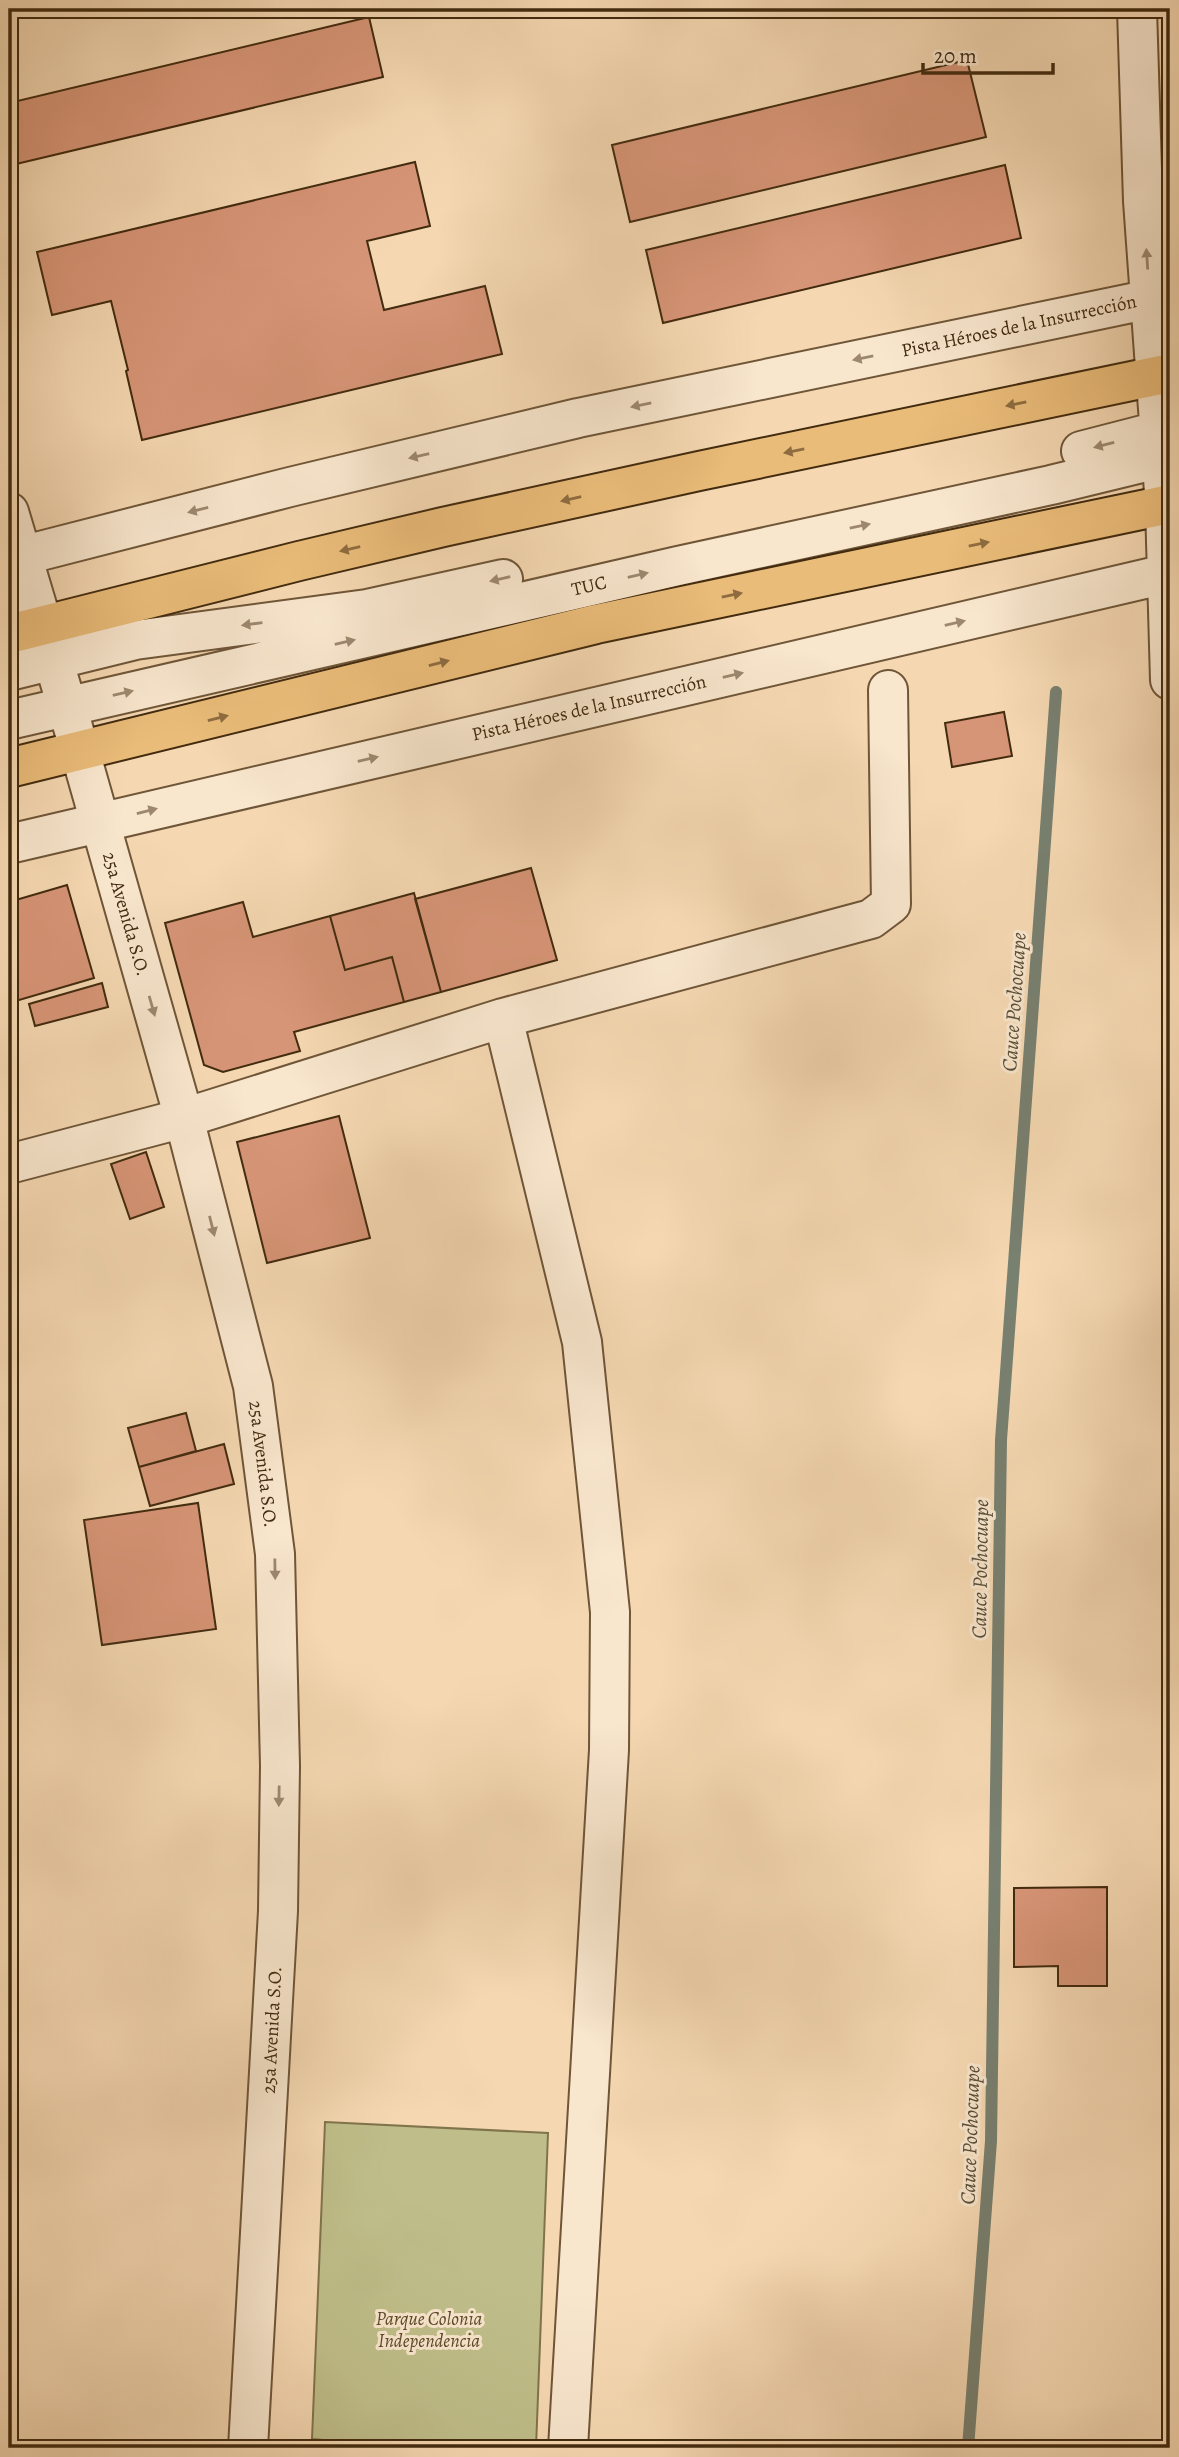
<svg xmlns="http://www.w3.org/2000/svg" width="1179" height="2457" font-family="Alegreya,serif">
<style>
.green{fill:#bfbe8a;stroke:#80744c;stroke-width:2}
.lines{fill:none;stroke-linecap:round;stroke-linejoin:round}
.stream{stroke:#788070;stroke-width:12}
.building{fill:#d79577;stroke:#422b0f;stroke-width:2}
.minor-casing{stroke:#6f5638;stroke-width:42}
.major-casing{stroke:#422b0f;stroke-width:42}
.minor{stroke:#f8e6cd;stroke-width:38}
.major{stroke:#eabc79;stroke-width:38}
.oneway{fill:#9d886e}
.oneway2{fill:#8e6c3f}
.labels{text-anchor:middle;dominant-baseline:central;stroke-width:6;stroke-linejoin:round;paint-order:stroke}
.street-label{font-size:19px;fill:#422b0f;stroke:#f8e6cd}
.park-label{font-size:19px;font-style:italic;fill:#5b4828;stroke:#f8e6cd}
.water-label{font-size:21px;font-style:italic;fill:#584e37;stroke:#f8e6cd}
</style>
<rect width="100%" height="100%" fill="#f5d8b2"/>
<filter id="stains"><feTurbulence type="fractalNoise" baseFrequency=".00286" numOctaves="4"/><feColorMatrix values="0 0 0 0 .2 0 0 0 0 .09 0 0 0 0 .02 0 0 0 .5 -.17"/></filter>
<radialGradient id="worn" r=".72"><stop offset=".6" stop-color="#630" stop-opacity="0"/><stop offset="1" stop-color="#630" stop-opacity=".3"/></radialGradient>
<path class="green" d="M325,2122L548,2133L536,2448H416L312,2439Z"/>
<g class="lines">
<path class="stream" d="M968,2448L991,2141L1001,1440L1056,692"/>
</g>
<path class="building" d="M369,17L383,77L16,164L9,135V103Z
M967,60L986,137L630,222L612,145Z
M415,162L430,226L367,241L384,310L485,286L502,354L142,440L126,371L128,370L111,301L52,315L37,252Z
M1005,165L1021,238L663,323L646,250Z
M1004,712L1012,756L952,767L945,723Z
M531,868L557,960L441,992L415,899Z
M67,885L94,978L9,1003V902Z
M414,893L441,992L404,1002L392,957L345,970L330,916Z
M243,902L253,937L330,916L345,970L392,957L404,1002L294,1032L300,1051L223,1072L204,1065L165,923Z
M102,983L108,1007L35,1026L29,1004Z
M339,1116L370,1238L267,1263L237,1142Z
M146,1152L164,1207L130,1219L111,1164Z
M186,1413L196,1451L139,1467L128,1428Z
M224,1444L234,1484L150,1506L139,1467Z
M198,1503L216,1629L102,1645L84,1520Z
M1107,1887V1986H1058V1966L1014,1967V1888Z"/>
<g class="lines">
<g class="minor-casing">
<path id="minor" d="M1137,9L1143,201L1165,506L1170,680
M1081,451L1170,428
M9,512L67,706L184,1118L253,1386L275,1554L280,1766L278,1911L248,2448
M9,559L290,487L578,418L1170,295
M9,671L135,640L367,609L503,579
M9,720L678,566L1051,485L1170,456
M9,844L1170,573
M503,1018L582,1342L610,1612L609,1750L568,2448
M9,1164L184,1118L503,1018L871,919L891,904L888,690"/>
</g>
<g class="major-casing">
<path id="major" d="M9,634L299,561L443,527L699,471L1170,373
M9,768L596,624L1170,504"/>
</g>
<use href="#minor" class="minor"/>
<use href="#major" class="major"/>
</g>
<defs><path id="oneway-solid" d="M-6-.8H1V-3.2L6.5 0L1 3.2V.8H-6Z" transform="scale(1.75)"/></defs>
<g class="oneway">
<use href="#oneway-solid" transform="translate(1147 259) rotate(-94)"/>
<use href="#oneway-solid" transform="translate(863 358) rotate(168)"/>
<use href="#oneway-solid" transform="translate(641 405) rotate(168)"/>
<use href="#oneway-solid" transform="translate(1104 445) rotate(166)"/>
<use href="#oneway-solid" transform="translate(419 456) rotate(167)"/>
<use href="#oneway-solid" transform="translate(198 510) rotate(166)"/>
<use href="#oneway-solid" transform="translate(860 526) rotate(-12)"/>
<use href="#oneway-solid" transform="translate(638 575) rotate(-13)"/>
<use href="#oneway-solid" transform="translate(500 579) rotate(167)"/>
<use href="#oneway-solid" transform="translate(955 623) rotate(-13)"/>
<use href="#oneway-solid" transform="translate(252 624) rotate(173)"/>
<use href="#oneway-solid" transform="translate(345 642) rotate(-13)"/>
<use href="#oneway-solid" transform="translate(733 675) rotate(-13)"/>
<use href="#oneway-solid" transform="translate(123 693) rotate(-13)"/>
<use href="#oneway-solid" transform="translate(368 759) rotate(-13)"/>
<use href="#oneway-solid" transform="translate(147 811) rotate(-14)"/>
<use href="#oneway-solid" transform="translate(152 1006) rotate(74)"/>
<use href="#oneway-solid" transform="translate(212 1226) rotate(76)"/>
<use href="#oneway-solid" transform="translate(275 1569) rotate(89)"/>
<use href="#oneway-solid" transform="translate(279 1796) rotate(91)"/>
</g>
<g class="oneway2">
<use href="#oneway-solid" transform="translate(1016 404) rotate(169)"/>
<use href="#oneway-solid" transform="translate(794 451) rotate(168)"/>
<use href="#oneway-solid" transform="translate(571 499) rotate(167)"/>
<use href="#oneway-solid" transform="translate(979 544) rotate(-12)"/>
<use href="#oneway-solid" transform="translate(350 549) rotate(167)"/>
<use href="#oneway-solid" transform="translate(732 595) rotate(-12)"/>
<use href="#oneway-solid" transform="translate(439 663) rotate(-14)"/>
<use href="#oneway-solid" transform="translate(218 718) rotate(-14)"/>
</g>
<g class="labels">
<g class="street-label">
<text transform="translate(1019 326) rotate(-12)">Pista Héroes de la Insurrección</text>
<text transform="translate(589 586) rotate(-13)">TUC</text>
<text transform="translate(589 708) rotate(-13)">Pista Héroes de la Insurrección</text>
<text transform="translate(126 914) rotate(74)">25a Avenida S.O.</text>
<text transform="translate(263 1464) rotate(83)">25a Avenida S.O.</text>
<text transform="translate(272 2030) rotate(-87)">25a Avenida S.O.</text>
</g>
<g class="park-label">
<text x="429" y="2319">Parque Colonia<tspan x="429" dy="22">Independencia</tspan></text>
</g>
<g class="water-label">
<text transform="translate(1014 1002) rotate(-86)">Cauce Pochocuape</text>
<text transform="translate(980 1569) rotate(-89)">Cauce Pochocuape</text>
<text transform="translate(970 2135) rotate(-88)">Cauce Pochocuape</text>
</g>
</g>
<rect width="1179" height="2457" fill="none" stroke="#f5d8b2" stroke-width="35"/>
<rect x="10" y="10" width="1158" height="2436" fill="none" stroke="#422b0f" stroke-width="3.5"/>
<rect x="18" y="18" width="1144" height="2422" fill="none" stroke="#422b0f" stroke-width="2"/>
<path d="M923 63v10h130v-10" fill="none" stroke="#422b0f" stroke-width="3.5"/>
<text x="934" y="63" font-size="21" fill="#422b0f" stroke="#f8e6cd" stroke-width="5" paint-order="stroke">20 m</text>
<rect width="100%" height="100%" filter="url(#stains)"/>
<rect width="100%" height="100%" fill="url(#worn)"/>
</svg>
